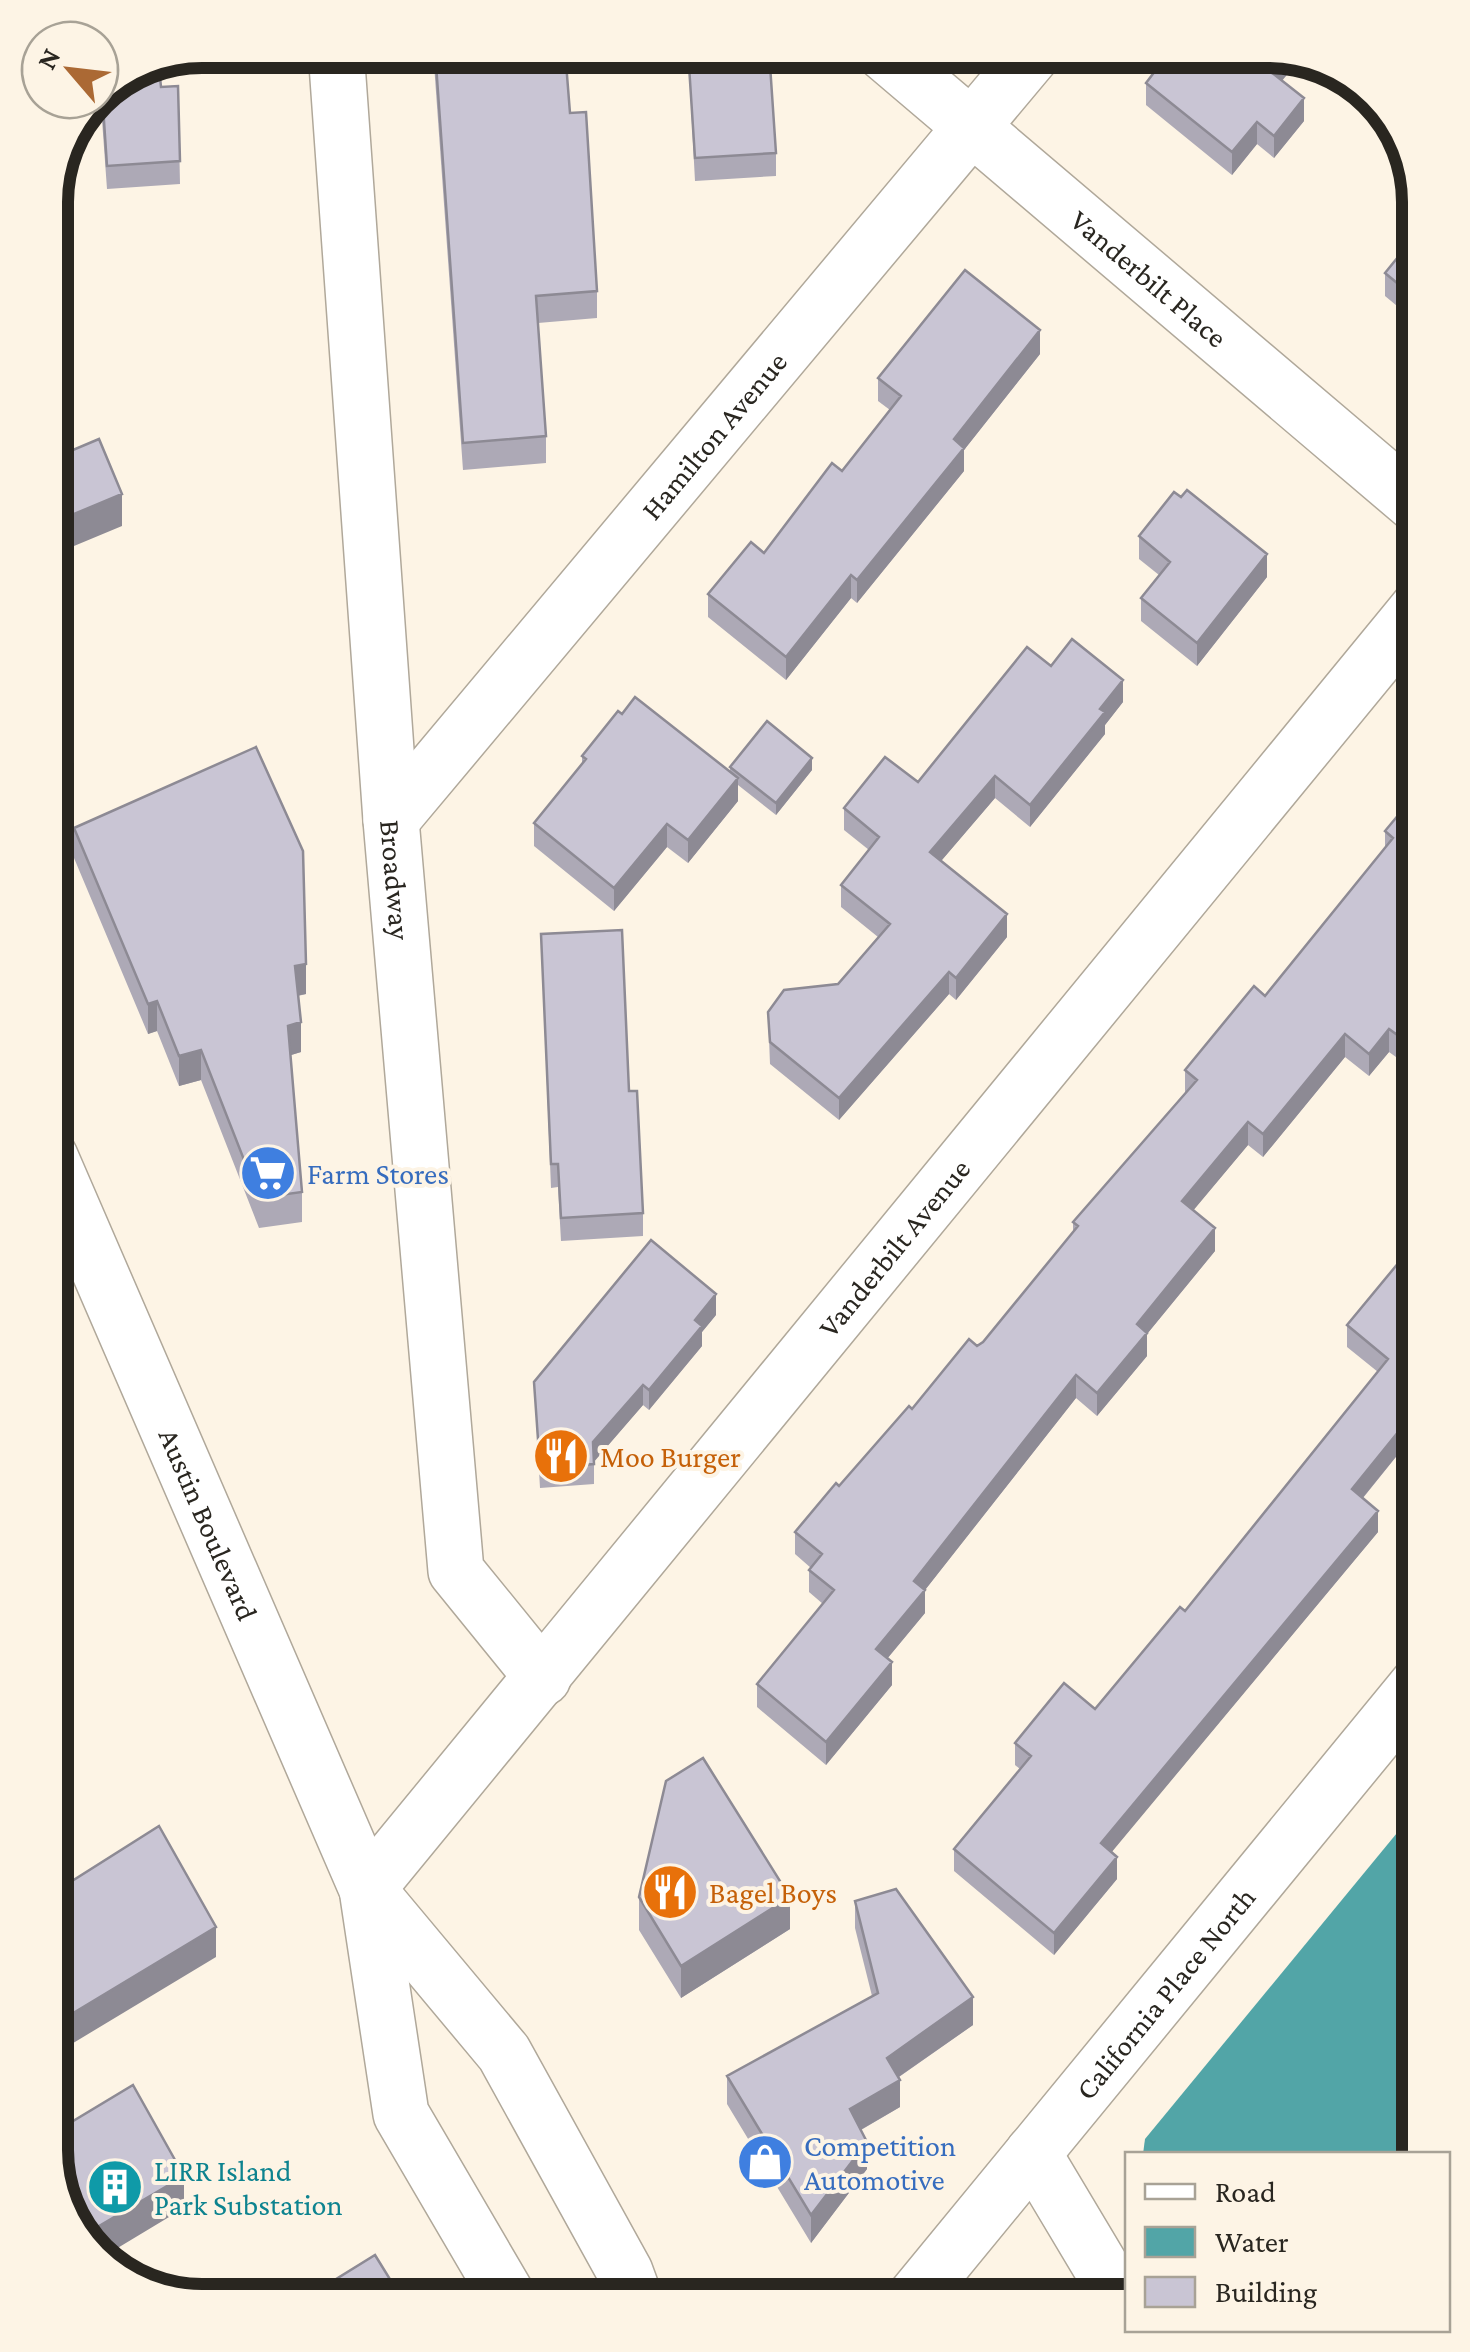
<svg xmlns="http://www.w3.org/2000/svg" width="1470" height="2352" font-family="'Crimson Pro',serif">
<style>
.water{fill:#52a5a7}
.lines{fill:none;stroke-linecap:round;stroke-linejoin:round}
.minor-casing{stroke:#b0a89a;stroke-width:58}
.major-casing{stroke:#b0a89a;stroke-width:58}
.minor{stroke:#fff;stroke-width:55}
.major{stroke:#fff;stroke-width:55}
.wall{fill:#ada9b6}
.shaded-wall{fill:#8d8a94}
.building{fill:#c9c5d4;stroke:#8d8a94;stroke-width:2.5}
.labels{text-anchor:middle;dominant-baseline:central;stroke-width:8;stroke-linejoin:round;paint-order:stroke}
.street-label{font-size:30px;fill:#292620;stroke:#fdf4e5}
.shop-label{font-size:30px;fill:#366cbe;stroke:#fdf4e5;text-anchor:start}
.food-label{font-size:30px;fill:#c56008;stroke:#fdf4e5;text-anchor:start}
.culture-label{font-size:30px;fill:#0d838f;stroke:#fdf4e5;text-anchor:start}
.rim{fill:none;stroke:#292620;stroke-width:12}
</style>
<rect width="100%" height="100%" fill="#fdf4e5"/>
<path class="water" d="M1420,1805L1419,2154H1143L1145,2139Z"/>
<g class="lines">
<g class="minor-casing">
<g id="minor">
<path id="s1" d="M336,50L391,820L456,1571L543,1678"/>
<path id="s2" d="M881,50L1420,508"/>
<path id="s3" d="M391,820L1036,50"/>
<path id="s4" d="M367,1889L1420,606"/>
<path d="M1033,2153L1122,2302"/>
<path id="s5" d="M911,2302L1420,1682"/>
</g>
</g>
<g class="major-casing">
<g id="major">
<path id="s6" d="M50,1157L367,1889L401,2114L511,2302"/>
<path d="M367,1889L504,2053L625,2272L636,2302"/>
</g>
</g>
<use href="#minor" class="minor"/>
<use href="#major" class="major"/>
</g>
<path class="wall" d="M433,50H565L570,113L597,291V318L538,323L546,436V463L463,470Z
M688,50L776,153V176L695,181Z
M159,67L161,87L178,86L180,184L107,189L100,92Z
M1282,81L1304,121L1274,158L1257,144L1232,175L1146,105V83Z
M50,212L55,223V256H50Z
M1420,230V325L1385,296V273Z
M1040,354L964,450V471L857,603L851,598L786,680L708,617V594L764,553L842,471L890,410L878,401V378Z
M1181,497L1267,577L1197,666L1141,621V598L1159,575L1139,559V536Z
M1051,666L1123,702L1105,725V734L1030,827L995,798L941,861L1007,937L956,1000L949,994L839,1120L770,1064L768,1012L838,984L878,937L841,907V885L869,850L844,830V808L918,782Z
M582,756L730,772V767L812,770L776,815L738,785V801L688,863L667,847L614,911L534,846V823L582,765Z
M1420,789V1028L1396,1057L1389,1052L1369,1076L1345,1057L1263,1157L1248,1145L1193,1210L1215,1251L1147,1334V1356L1097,1416L1076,1398L925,1590V1613L887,1659L892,1685L826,1765L757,1707V1684L823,1604L809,1592V1570L811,1568L795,1554V1532L912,1409L983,1342L1073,1232V1222L1185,1093V1070L1265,996L1385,848V831Z
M74,828L306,994L298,996L301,1052L291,1055L302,1192V1222L259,1228L201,1080L179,1086L157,1031L148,1034L74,858Z
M541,934L629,1091L643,1213V1236L561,1241L558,1187L551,1188Z
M1420,1278V1427L1363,1498L1378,1532L1111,1852L1117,1879L1054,1955L954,1871V1849L1020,1769L1015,1765V1743L1095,1709L1185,1611L1378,1372L1347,1347V1325Z
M716,1315L702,1332V1346L649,1410L643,1405L594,1461V1484L540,1488L534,1382Z
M639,1897L790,1929L681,1998L639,1930Z
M855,1901L973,2025L899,2077L900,2107L861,2130L867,2169L811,2243L727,2104V2076L872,1996L855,1928Z"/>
<path class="shaded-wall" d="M1286,53L1301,58L1271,94V72Z
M1304,98V121L1274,158V136Z
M1257,122V144L1232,175V152Z
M1040,330V354L964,450V471L857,603V580L954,439Z
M122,494V526L50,556V524Z
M1267,554V577L1197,666V643Z
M851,575V598L786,680V657Z
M1123,680V702L1105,725V734L1030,827V805L1100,709Z
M812,758V770L776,815V803Z
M995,776V798L930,874V852Z
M738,778V801L688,863V840Z
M667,824V847L614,911V888Z
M1007,914V937L956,1000V978Z
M306,964V994L295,996V966Z
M949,972V994L839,1120V1098Z
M157,1001V1031L148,1034V1004Z
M1420,1005V1028L1396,1057V1034Z
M301,1022V1052L288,1056V1026Z
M1389,1029V1052L1369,1076V1054Z
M1345,1034V1057L1263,1157V1134Z
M201,1050V1080L179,1086V1056Z
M1248,1122V1145L1182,1224V1201Z
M1215,1228V1251L1147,1334V1356L1097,1416V1393L1137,1324Z
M716,1294V1315L702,1332V1346L649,1410V1390L695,1320Z
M1076,1375V1398L925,1590V1613L876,1672V1649L914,1581Z
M643,1385V1405L593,1463V1442Z
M1420,1405V1427L1352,1511V1489Z
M1378,1511V1532L1101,1865V1843Z
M892,1662V1685L826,1765V1742Z
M1117,1857V1879L1054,1955V1933Z
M790,1897V1929L681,1998V1966Z
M216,1927V1957L50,2057V2027Z
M973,1997V2025L887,2085V2058Z
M900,2080V2107L850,2136V2109Z
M867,2142V2169L811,2243V2215Z
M184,2176V2208L101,2258L82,2236Z"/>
<path class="building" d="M435,50H565L570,113L586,112L597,291L536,296L546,436L463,443Z
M688,50H769L776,153L695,158Z
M1171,50H1279L1286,53L1271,72L1304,98L1274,136L1257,122L1232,152L1146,83Z
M159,67L161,87L178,86L180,161L107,166L102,91Z
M1420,230V302L1385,273Z
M965,270L1040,330L954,439L964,448L857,580L851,575L786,657L708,594L751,542L764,553L832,463L842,471L901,396L878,378Z
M50,352L73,450L99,439L122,494L50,524Z
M1187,490L1267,554L1197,643L1141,598L1170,562L1139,536L1174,492L1181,497Z
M1072,639L1123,680L1100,709L1105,712L1030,805L995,776L930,852L1007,914L956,978L949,972L839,1098L770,1042L768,1012L784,990L838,984L890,924L841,885L879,837L844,808L885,757L918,782L1027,647L1051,666Z
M635,697L738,778L688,840L667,824L614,888L534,823L586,759L582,756L618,711L622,714Z
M767,721L812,758L776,803L730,767Z
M256,747L303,851L306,964L295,966L301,1022L288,1026L302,1192L259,1198L201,1050L179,1056L157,1001L148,1004L74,828Z
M1420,789V1005L1396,1034L1389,1029L1369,1054L1345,1034L1263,1134L1248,1122L1182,1201L1215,1228L1137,1324L1147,1333L1097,1393L1076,1375L914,1581L925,1590L876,1649L892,1662L826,1742L757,1684L834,1590L809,1570L822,1554L795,1532L836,1483L839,1486L909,1406L912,1409L969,1339L977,1346L983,1342L1078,1226L1073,1222L1197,1080L1185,1070L1254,986L1265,996L1393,838L1385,831Z
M622,930L629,1091H637L643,1213L561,1218L558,1164H551L541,934Z
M651,1240L716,1294L695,1320L702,1326L649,1390L643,1385L593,1442L594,1464L540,1468L534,1382Z
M1400,1261L1420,1278V1405L1352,1489L1378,1511L1101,1843L1117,1857L1054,1933L954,1849L1031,1756L1015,1743L1064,1683L1095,1709L1180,1607L1185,1611L1388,1359L1347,1325Z
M703,1758L790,1897L681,1966L639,1897L666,1781Z
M159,1826L216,1927L50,2027V1895Z
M896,1889L973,1997L887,2058L900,2080L850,2109L867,2142L811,2215L727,2076L878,1993L855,1901Z
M133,2085L184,2176L82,2236L66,2218L50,2151V2135Z
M375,2255L404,2302H299Z"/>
<defs>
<g id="supermarket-disc" transform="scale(2.875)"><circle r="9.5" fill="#3f7fe0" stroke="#fdf4e5"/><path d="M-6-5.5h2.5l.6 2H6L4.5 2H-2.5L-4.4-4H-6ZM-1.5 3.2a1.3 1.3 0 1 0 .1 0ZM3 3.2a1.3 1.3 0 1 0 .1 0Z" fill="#fff"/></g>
<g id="restaurant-disc" transform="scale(2.875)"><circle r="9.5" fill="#e8710a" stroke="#fdf4e5"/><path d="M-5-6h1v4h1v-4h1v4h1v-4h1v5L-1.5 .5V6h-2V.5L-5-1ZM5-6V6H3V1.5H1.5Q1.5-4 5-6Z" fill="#fff"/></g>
<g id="shop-disc" transform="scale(2.875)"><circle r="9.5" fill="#3f7fe0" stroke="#fdf4e5"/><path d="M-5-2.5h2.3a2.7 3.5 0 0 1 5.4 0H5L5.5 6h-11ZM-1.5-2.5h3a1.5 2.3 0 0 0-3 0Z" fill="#fff"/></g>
<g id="building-disc" transform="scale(2.875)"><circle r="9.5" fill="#0f9aa8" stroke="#fdf4e5"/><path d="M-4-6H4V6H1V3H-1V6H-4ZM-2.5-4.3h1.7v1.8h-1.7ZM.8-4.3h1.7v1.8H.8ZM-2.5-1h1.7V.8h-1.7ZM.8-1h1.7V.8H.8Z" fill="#fff"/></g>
</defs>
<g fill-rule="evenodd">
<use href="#supermarket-disc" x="268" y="1173"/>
<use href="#restaurant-disc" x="561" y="1456"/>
<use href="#restaurant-disc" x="670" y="1892"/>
<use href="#shop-disc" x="765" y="2162"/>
<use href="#building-disc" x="115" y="2187"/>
</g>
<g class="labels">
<g class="street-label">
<text stroke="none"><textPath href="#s2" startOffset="352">Vanderbilt Place</textPath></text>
<text stroke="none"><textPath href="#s3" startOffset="502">Hamilton Avenue</textPath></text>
<text stroke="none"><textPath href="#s1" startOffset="832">Broadway</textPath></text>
<text stroke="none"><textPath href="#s4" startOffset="830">Vanderbilt Avenue</textPath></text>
<text stroke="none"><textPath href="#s6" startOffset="400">Austin Boulevard</textPath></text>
<text stroke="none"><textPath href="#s5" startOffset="400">California Place North</textPath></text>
</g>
<g class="shop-label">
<text x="307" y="1173">Farm Stores</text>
<text x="804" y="2145">Competition<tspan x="804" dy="34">Automotive</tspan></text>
</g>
<g class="food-label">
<text x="600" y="1456">Moo Burger</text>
<text x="709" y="1892">Bagel Boys</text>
</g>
<g class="culture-label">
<text x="154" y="2170">LIRR Island<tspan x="154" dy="34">Park Substation</tspan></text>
</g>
</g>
<path d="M0 0H1470V2352H0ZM202 68H1268A134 134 0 0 1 1402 202V2150A134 134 0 0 1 1268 2284H202A134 134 0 0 1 68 2150V202A134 134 0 0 1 202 68Z" fill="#fdf4e5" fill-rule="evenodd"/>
<path class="rim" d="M202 68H1268A134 134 0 0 1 1402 202V2150A134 134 0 0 1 1268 2284H202A134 134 0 0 1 68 2150V202A134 134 0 0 1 202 68Z"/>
<rect x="1125" y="2152" width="325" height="180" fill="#fdf4e5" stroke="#a8a296" stroke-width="2.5"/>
<rect x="1145" y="2184" width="50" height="15" fill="#ffffff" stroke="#a8a296" stroke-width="2.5"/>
<text x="1215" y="2202" font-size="30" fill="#292620">Road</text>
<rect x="1145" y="2227" width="50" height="30" fill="#52a5a7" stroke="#a8a296" stroke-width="2.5"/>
<text x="1215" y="2252" font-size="30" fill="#292620">Water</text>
<rect x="1145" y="2277" width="50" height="30" fill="#c9c5d4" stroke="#a8a296" stroke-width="2.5"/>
<text x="1215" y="2302" font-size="30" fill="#292620">Building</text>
<g transform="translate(70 70) rotate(298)"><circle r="48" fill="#fdf4e5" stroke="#a8a296" stroke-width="2.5"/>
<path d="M0-8L18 38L0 25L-18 38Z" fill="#ab6934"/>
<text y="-15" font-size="28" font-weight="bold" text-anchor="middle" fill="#292620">N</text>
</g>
</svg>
